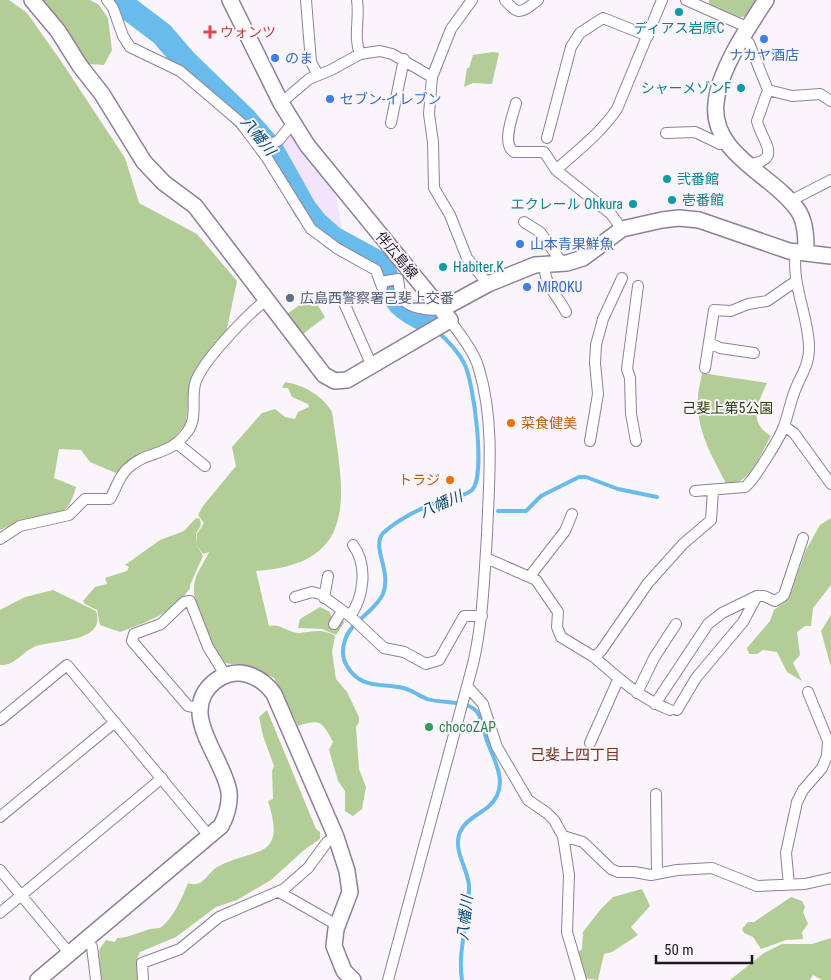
<svg xmlns="http://www.w3.org/2000/svg" width="831" height="980" font-family="'Roboto Condensed','Noto Sans JP',sans-serif">
<style>
.built{fill:#f2e4fb}
.green{fill:#b2cd95}
.lines{fill:none;stroke-linecap:round;stroke-linejoin:round}
.stream{stroke:#69bbec;stroke-width:4}
.river{stroke:#69bbec;stroke-width:24}
.street-casing{stroke:#907f9c;stroke-width:12}
.secondary-casing{stroke:#907f9c;stroke-width:18}
.street{stroke:#fff;stroke-width:10}
.secondary{stroke:#fff;stroke-width:15}
.culture-dot{fill:#0f9aa8;stroke:#f9f5fb;stroke-width:2}
.health-dot{fill:#e0444e;stroke:#f9f5fb;stroke-width:2}
.shop-dot{fill:#3f7fe0;stroke:#f9f5fb;stroke-width:2}
.service-dot{fill:#5c6f8a;stroke:#f9f5fb;stroke-width:2}
.food-dot{fill:#e8710a;stroke:#f9f5fb;stroke-width:2}
.leisure-dot{fill:#2e9e5b;stroke:#f9f5fb;stroke-width:2}
.labels{text-anchor:middle;dominant-baseline:central;stroke-width:4;stroke-linejoin:round;paint-order:stroke}
.culture-label{font-size:14px;fill:#0d838f;stroke:#f9f5fb;text-anchor:start}
.health-label{font-size:14px;fill:#be3a42;stroke:#f9f5fb;text-anchor:start}
.shop-label{font-size:14px;fill:#366cbe;stroke:#f9f5fb;text-anchor:start}
.street-label{font-size:14px;fill:#1f1823;stroke:#f9f5fb}
.service-label{font-size:14px;fill:#4e5e75;stroke:#f9f5fb;text-anchor:start}
.park-label{font-size:14px;fill:#2a3f07;stroke:#f9f5fb}
.food-label{font-size:14px;fill:#c56008;stroke:#f9f5fb;text-anchor:start}
.leisure-label{font-size:14px;fill:#27864d;stroke:#f9f5fb;text-anchor:start}
.water-label{font-size:15px;font-style:italic;fill:#074b6c;stroke:#f9f5fb}
.neighbourhood-label{font-size:15px;fill:#732;stroke:#f9f5fb}
</style>
<rect width="100%" height="100%" fill="#f9f5fb"/>
<path class="built" d="M290,131L334,187L342,228L348,235L346,238L318,220L278,149L282,146Z"/>
<path class="green" d="M0,0H9L27,13L61,61L125,158L139,203L197,234L237,281L226,333L199,365L191,379L186,423L171,442L141,454L116,473L90,462L81,450L59,449L54,478L76,487C73,497 71,504 63,512L20,521L0,530Z
M43,0H90L99,5L108,18L112,50L104,65L88,64Z
M709,0H757L749,14L738,19L709,6Z
M493,52L499,53L492,84L473,83L464,87L467,68H469L473,55Z
M312,296L325,317L303,334L287,314Z
M702,373L767,383C757,405 748,422 771,436C759,456 753,482 727,485C712,456 696,431 698,397C698,389 701,381 702,373Z
M285,382C304,385 323,396 332,412C343,491 363,564 256,571L269,626C280,623 289,633 300,633C313,632 322,628 335,636L332,652L336,679L347,692L359,717V722L356,727L359,769L366,787L362,809L353,816L345,811V791L338,781L329,750L333,742C322,721 320,719 298,726L274,678L253,667L225,663C210,644 189,604 195,580C198,570 205,561 209,552L203,554L197,545L203,556L190,585V588C174,613 147,622 120,632L100,625L97,610L85,604L83,601L95,587L107,584L105,578L127,571L129,567L125,565L160,540L184,531L196,518L200,519L201,525L196,534V543L197,534L204,523L198,515L203,506L236,466L232,447L262,413L275,409L285,417L295,419L298,412L309,407L308,404L292,397L288,388H282Z
M831,518V585L813,608L811,626H805L797,632L800,655L793,663L802,681L787,672L777,652L763,650L757,654H749L747,648L770,621L774,610L789,598L806,550L820,525Z
M53,590L96,611C107,644 51,639 34,647C21,653 15,666 0,665V610L25,597Z
M320,607L330,612L332,618L341,622L345,621L336,635L322,629L298,628L300,619Z
M831,615V667L821,631Z
M267,710L316,829L320,832V839L304,850L271,880L237,900L216,907L176,937L140,952L137,959L139,980H101L99,950L106,940L115,942L117,938C132,938 144,928 160,928C173,919 182,898 188,883C204,889 207,872 219,866C255,847 287,861 268,801L273,799L272,771L274,766L263,736L259,717Z
M642,889L650,906L631,927L638,935L612,952L604,954L598,980L584,978L576,954L582,949L583,932L600,910L613,897Z
M791,897L802,901L805,907L803,912L808,924L802,932L803,939L786,940L761,949L753,937L744,933L742,929L748,922H754Z
M831,938V980H822L813,975L810,980H730L764,953L782,944H812Z"/>
<g class="lines">
<path class="stream" d="M437,331C447,340 458,351 464,363C474,381 486,477 472,490C465,496 456,497 447,499C425,506 400,518 383,533C371,548 392,570 383,594C375,612 351,621 345,640C342,649 342,658 347,666C360,689 381,683 403,688C412,690 419,696 427,699C441,704 472,699 479,715C483,723 484,732 487,741C495,762 511,787 488,807C478,815 463,821 459,835C454,852 468,869 469,886C470,918 457,949 462,980
M498,511H526L541,496L579,477H586L618,489L657,497"/>
<path class="river" d="M117,0L162,34L186,62L245,119L272,150L305,209L316,223L333,238L381,264C398,298 388,302 427,321"/>
<g class="street-casing">
<path id="street" d="M107,0L113,8L123,36L130,47L180,71L240,122L267,158L311,229L338,249L376,270L382,287
M306,0L311,62L318,75
M357,0C360,19 353,36 360,54
M505,0C519,17 522,12 538,0
M686,0L749,28
M743,38L749,43L768,90L757,121C761,140 785,161 748,164
M432,77L429,114L433,142L434,188L450,215L467,258L488,284
M768,90L792,96L820,94L831,101
M281,103L309,79L331,70L360,54L380,51L392,54L432,77L451,29L472,0
M516,103C513,115 501,144 514,152H544L556,170
M391,123L404,59
M666,133L695,132L720,144L726,141
M547,138L571,47L580,33L603,18L648,36
M261,150L279,140L292,124
M790,201L831,180
M524,222L540,232L562,263
M622,229L611,214L556,170C578,150 600,134 617,109L662,0
M545,264C543,285 557,294 566,312
M381,282L398,279C399,284 399,290 401,295C406,309 430,311 442,309
M341,296L372,366
M710,343L720,348L754,353
M705,368L714,310L731,311L748,304L767,301L796,281
M784,426L794,433L831,484
M590,441L598,394L595,363L596,345L603,319L622,278
M636,441L631,414L630,378L627,369L638,286
M178,444L205,466
M695,491L745,487C754,480 780,438 784,426C788,415 790,404 794,393C800,376 810,365 809,346C808,314 791,284 796,252
M0,539L20,526L69,515L85,499H110C116,489 118,478 127,469C148,449 168,458 187,432C198,419 191,400 195,384C201,362 247,315 266,300
M353,545C368,565 364,597 350,616L384,648L404,652L426,664L439,660L464,616H482
M486,558L536,580L558,612L557,627L561,637L594,657L601,651L648,583L683,544L711,520L713,491
M530,576L565,531L572,514
M295,597L312,592L320,594L350,616
M324,598L328,576
M334,624L342,611
M594,657C618,678 640,698 670,710
M467,686L483,704L497,747L528,800L547,813L554,820L563,836L569,875L567,932L581,980
M637,693L654,658L676,624
M655,704L708,624L722,613L757,596H764L775,601L784,595L803,538
M200,708L188,706L132,641L134,634L161,624L184,602L190,601L208,647L226,676
M677,710L696,678L743,622L757,596
M0,720L67,665L210,837
M590,743L618,680
M656,794L657,874
M0,817L115,722
M563,836L583,842L611,869L618,872H634L651,875L677,870L712,868L757,886L805,884L831,878
M0,870L70,954
M789,885L786,853L797,802L803,790L822,768L827,756L828,741L808,692
M279,892L337,925
M0,913L162,778
M87,940L92,947L96,980
M143,980L142,963L180,949L219,917L284,889L308,868L327,842L336,837
M388,980L473,664C483,621 484,579 487,535C489,480 495,423 479,369C474,351 460,335 450,320"/>
</g>
<g class="secondary-casing">
<path id="secondary" d="M32,0L58,31L80,66L102,94L144,162L164,183L195,206L324,375L335,381L347,380L450,320L307,145L281,103L230,0
M766,0C748,27 719,70 716,103C710,155 775,175 799,212C806,224 806,239 806,253
M442,309L488,284L535,265L567,263L583,258L622,229L662,220L679,218L699,220L789,251L831,256
M38,980L221,826C227,815 230,804 229,792C224,758 177,713 214,682C222,675 235,671 246,674C258,677 267,684 274,694L336,837L347,871L350,892L336,929L334,946L344,971L353,980"/>
</g>
<use href="#street" class="street"/>
<use href="#secondary" class="secondary"/>
</g>
<g class="culture-dot">
<circle cx="679" cy="12" r="5"/>
<circle cx="741" cy="88" r="5"/>
<circle cx="667" cy="179" r="5"/>
<circle cx="672" cy="200" r="5"/>
<circle cx="633" cy="204" r="5"/>
<circle cx="443" cy="267" r="5"/>
</g>
<path class="health-dot" d="M207.5 24.5h5v5h5v5h-5v5h-5v-5h-5v-5h5z"/>
<g class="shop-dot">
<circle cx="764" cy="39" r="5"/>
<circle cx="275" cy="58" r="5"/>
<circle cx="330" cy="99" r="5"/>
<circle cx="520" cy="244" r="5"/>
<circle cx="527" cy="287" r="5"/>
</g>
<circle class="service-dot" cx="290" cy="298" r="5"/>
<g class="food-dot">
<circle cx="511" cy="423" r="5"/>
<circle cx="450" cy="480" r="5"/>
</g>
<circle class="leisure-dot" cx="429" cy="727" r="5"/>
<g class="labels">
<g class="culture-label">
<text x="679" y="28" text-anchor="middle">ディアス岩原C</text>
<text x="731" y="88" text-anchor="end">シャーメゾンF</text>
<text x="677" y="179">弐番館</text>
<text x="682" y="200">壱番館</text>
<text x="623" y="204" text-anchor="end">エクレール Ohkura</text>
<text x="453" y="267">Habiter.K</text>
</g>
<g class="health-label">
<text x="220" y="32">ウォンツ</text>
</g>
<g class="shop-label">
<text x="764" y="55" text-anchor="middle">ナカヤ酒店</text>
<text x="285" y="58">のま</text>
<text x="340" y="99">セブン-イレブン</text>
<text x="530" y="244">山本青果鮮魚</text>
<text x="537" y="287">MIROKU</text>
</g>
<g class="street-label">
<text transform="translate(397 255) rotate(50)">伴広島線</text>
</g>
<g class="service-label">
<text x="300" y="298">広島西警察署己斐上交番</text>
</g>
<g class="park-label">
<text x="728" y="408">己斐上第5公園</text>
</g>
<g class="food-label">
<text x="521" y="423">菜食健美</text>
<text x="440" y="480" text-anchor="end">トラジ</text>
</g>
<g class="leisure-label">
<text x="439" y="727">chocoZAP</text>
</g>
<g class="water-label">
<text transform="translate(258 136) rotate(51)">八幡川</text>
<text transform="translate(441 504) rotate(-23)">八幡川</text>
<text transform="translate(465 918) rotate(-84)">八幡川</text>
</g>
<g class="neighbourhood-label">
<text x="575" y="755">己斐上四丁目</text>
</g>
</g>
<path d="M656 955v8h96v-8" fill="none" stroke="#1f1823" stroke-width="2.5"/>
<text x="664" y="955" font-size="15" fill="#1f1823" stroke="#f9f5fb" stroke-width="4" paint-order="stroke">50 m</text>
</svg>
